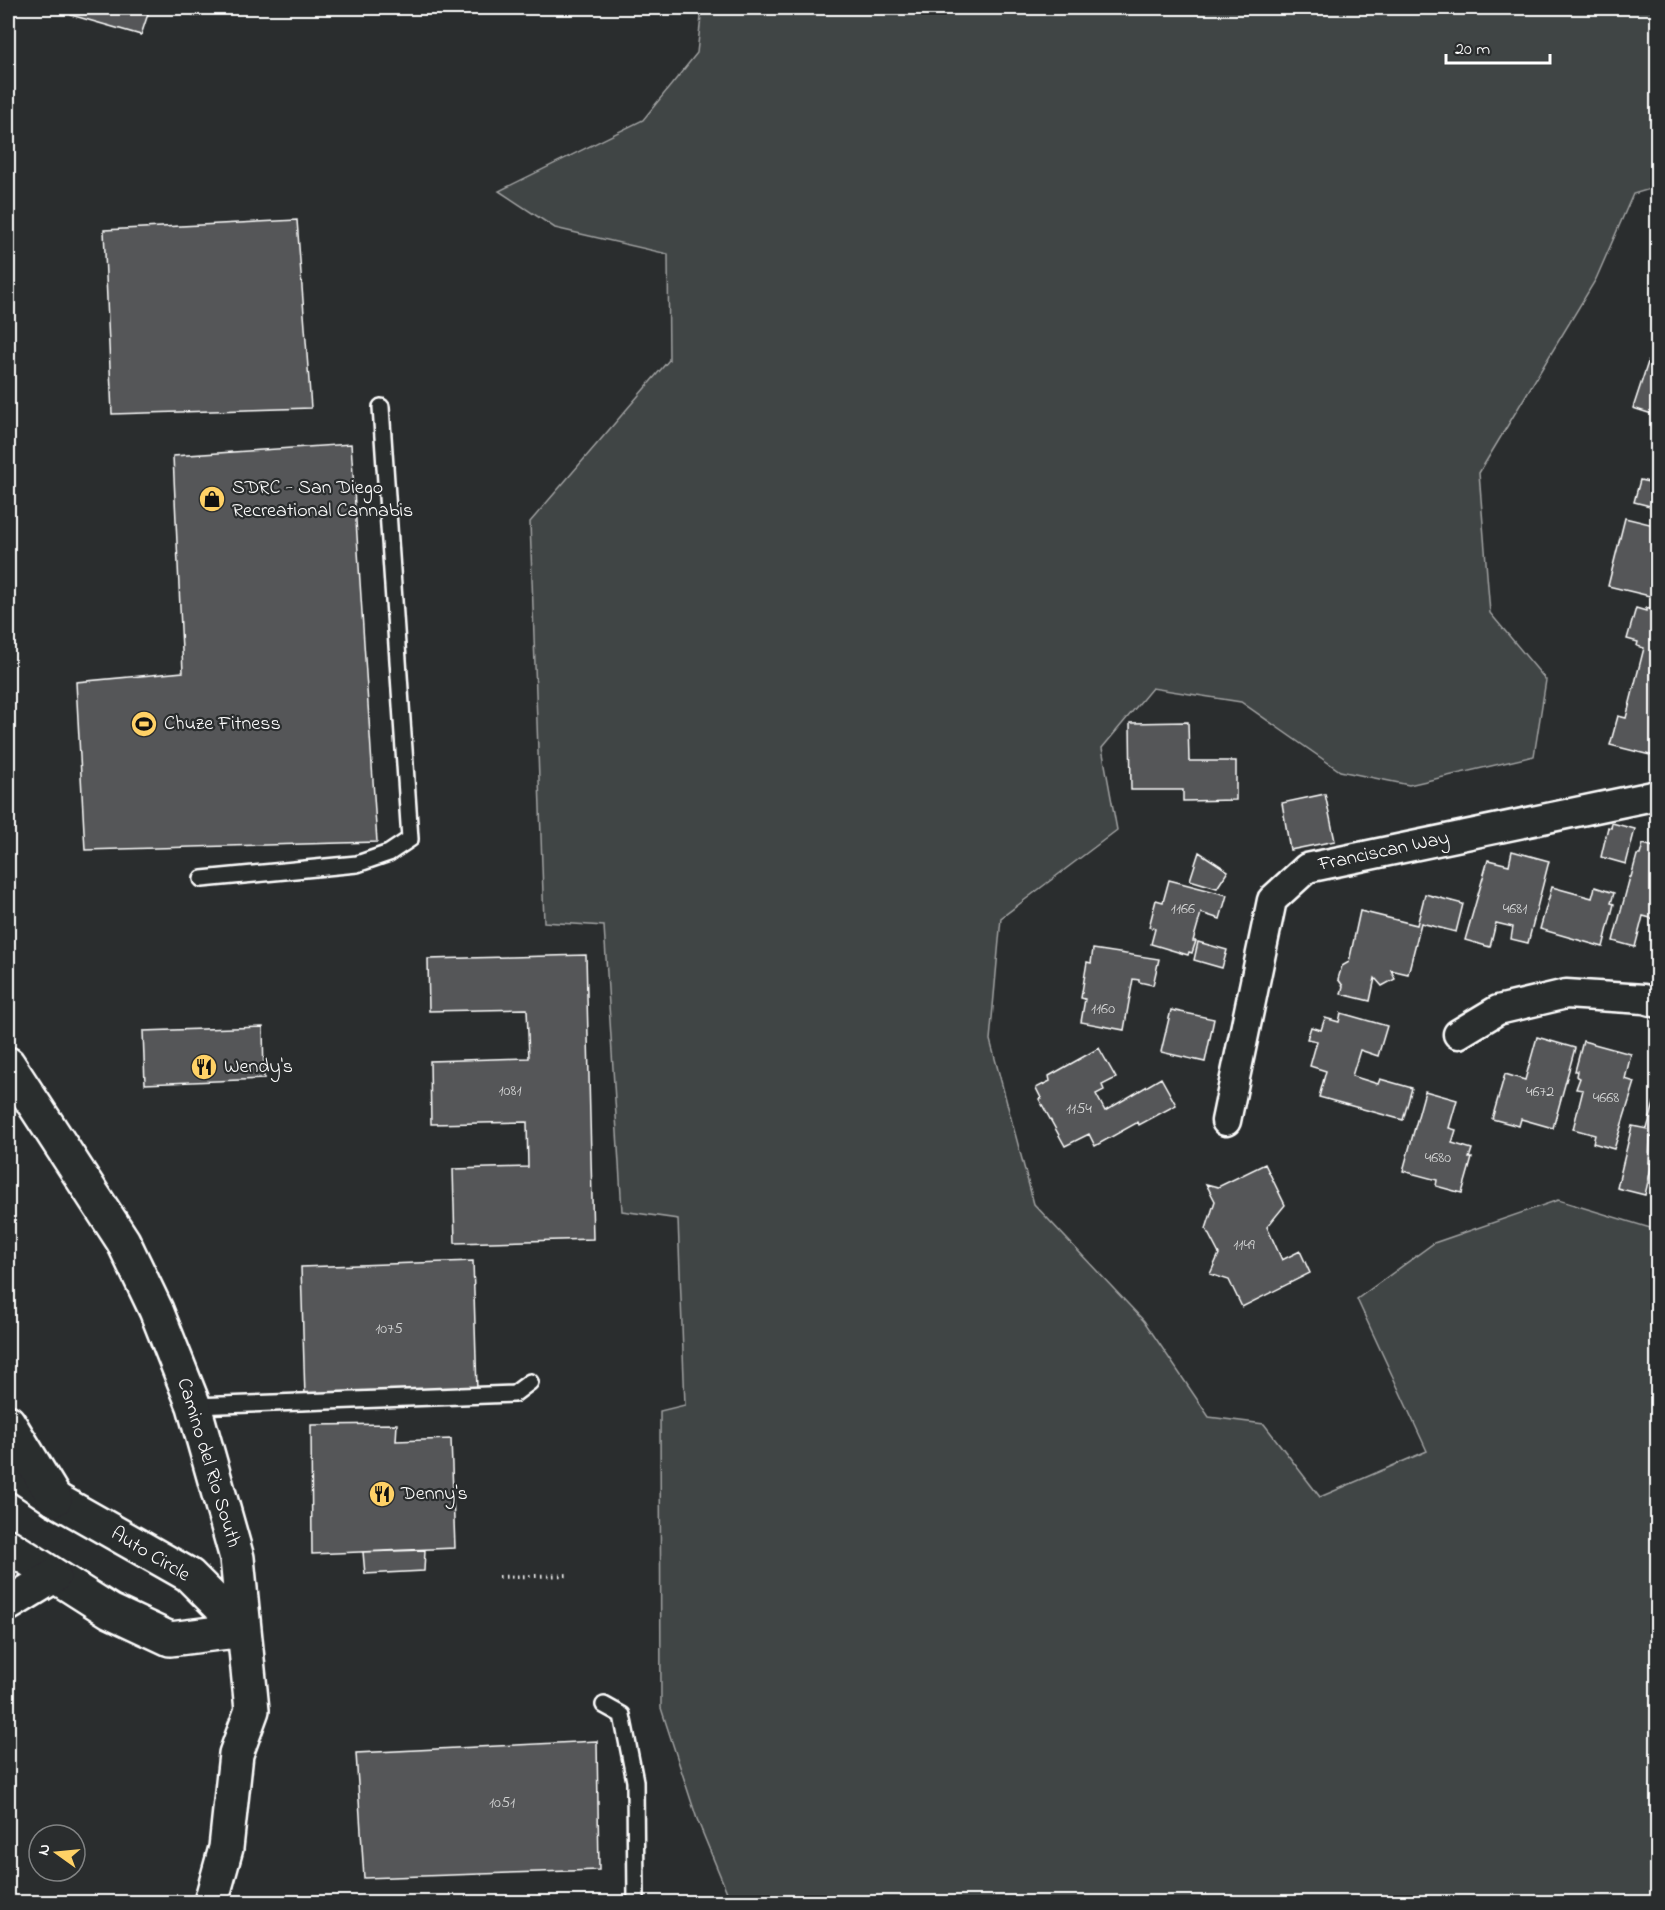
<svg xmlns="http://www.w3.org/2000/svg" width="1665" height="1910" font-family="'Indie Flower',sans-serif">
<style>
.green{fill:#414445;stroke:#a0a2a2;stroke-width:1.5}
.building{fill:#555758;stroke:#fff;stroke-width:1.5}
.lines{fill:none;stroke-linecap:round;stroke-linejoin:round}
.service-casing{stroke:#fff;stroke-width:20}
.minor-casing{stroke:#fff;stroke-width:33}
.tertiary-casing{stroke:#fff;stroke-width:38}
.motorway-casing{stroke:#fff;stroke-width:38}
.path{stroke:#fff;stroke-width:4;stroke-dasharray:1.5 4.5;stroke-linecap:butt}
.service{stroke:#2a2d2e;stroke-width:15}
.minor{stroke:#2a2d2e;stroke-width:28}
.tertiary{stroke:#2a2d2e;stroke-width:33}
.motorway{stroke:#2a2d2e;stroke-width:33}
.labels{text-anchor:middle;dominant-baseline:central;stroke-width:4.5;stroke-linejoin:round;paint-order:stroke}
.number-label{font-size:16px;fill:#d4d5d5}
.poi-label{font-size:20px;fill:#fff;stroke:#2a2d2e;text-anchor:start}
.street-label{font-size:20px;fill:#fff;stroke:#2a2d2e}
</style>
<rect width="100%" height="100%" fill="#2a2d2e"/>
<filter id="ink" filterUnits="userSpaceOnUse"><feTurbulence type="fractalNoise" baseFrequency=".0167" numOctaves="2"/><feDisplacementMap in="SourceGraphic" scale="12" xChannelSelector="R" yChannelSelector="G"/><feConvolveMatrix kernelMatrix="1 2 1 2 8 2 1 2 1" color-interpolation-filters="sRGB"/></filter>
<g filter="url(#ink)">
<path class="green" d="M702,8H1657V187L1633,194L1596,279L1479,473L1490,613L1546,680L1534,756L1409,785L1340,771L1241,702L1152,688L1102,748L1117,830L1001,918L990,1040L1034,1204L1144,1321L1209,1417L1264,1424L1320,1497L1427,1451L1357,1299L1434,1243L1558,1200L1657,1230V1902H731L697,1819L661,1708L660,1411L685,1405L678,1219L622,1211L604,926L544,922L530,522L669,360L668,254L555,228L499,191L643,120L697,53Z"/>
<path class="building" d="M73,8H150L141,35L71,15Z
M169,8H200L198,16Z
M297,220L311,408L112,414L104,230Z
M1654,344L1658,345V416L1633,408Z
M351,444L377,842L85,850L76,682L183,672L173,456Z
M1658,448V508L1634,502L1640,480L1649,482Z
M1625,518L1658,526V598L1608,586Z
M1636,608L1646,611V608L1658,611V757L1610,745L1618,716L1626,718L1644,648L1637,646L1638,642L1627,639Z
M1188,722L1189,761H1236V800L1183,801V790H1131L1130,723Z
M1325,794L1335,841L1290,850L1282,803Z
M1612,823L1635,829L1626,864L1601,857L1608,827L1611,828Z
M1643,844L1658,848V920L1643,916L1635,947L1613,941L1630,877H1631L1637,855H1640Z
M1512,851L1549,861L1528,943L1511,939L1513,927L1496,923L1490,947L1465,940L1488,860L1509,865Z
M1199,852L1228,871L1217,888L1190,880Z
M1169,880L1227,895L1220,919L1201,913L1193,941H1196L1192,953L1189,952L1188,955L1151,944L1155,929L1149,927L1156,900L1163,902Z
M1552,887L1592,898L1595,887L1614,893L1611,903L1614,904L1603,947L1540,929Z
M1425,894L1463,904L1456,932L1421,923L1408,974L1391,970L1395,979L1382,986L1375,978L1370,1001L1341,994L1343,986L1338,979L1342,966L1349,962L1360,911L1417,925Z
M1198,942L1227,950L1222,968L1194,960Z
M1093,949L1159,959L1153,985L1139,982V980L1133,979L1124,1030L1081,1022L1085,999L1081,998L1087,962L1091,963Z
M586,955L593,1239L455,1243L453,1169L528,1167L527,1122L431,1124L430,1061L529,1058L527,1009L429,1011L428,959Z
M1171,1010L1214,1019L1205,1062L1161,1052Z
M1341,1013L1387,1026L1378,1056L1360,1050L1352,1076L1378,1084L1380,1079L1412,1088L1403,1120L1319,1097L1326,1071L1310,1066L1317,1041L1307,1039L1311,1027L1321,1030L1325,1018L1339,1022Z
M263,1027L264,1079L145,1084L143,1031Z
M1537,1037L1575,1048L1553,1128L1521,1119L1519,1126L1492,1119L1505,1074L1525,1080Z
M1583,1041L1631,1054L1625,1079L1635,1082L1614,1149L1593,1143L1595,1135L1573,1129L1583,1090L1576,1089L1580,1078L1576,1076L1577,1071H1575Z
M1099,1048L1116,1078L1102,1085L1104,1090L1096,1094L1105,1111L1161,1078L1176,1105L1139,1125L1138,1122L1095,1146L1089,1134L1065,1146L1039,1099L1041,1098L1036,1088L1050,1081L1049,1076Z
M1425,1091L1457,1100L1449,1128L1456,1130L1452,1143L1472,1149L1469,1158H1472L1462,1193L1436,1186L1437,1180L1403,1171Z
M1656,1096L1658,1097V1138L1650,1136L1649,1163L1652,1164L1645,1195L1617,1188L1632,1126L1647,1129Z
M1265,1164L1285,1205L1267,1227L1282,1260L1300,1251L1310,1273L1242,1307L1229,1280L1210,1274L1219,1254L1206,1229L1215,1201L1206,1184L1218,1187Z
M473,1261L477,1390L305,1397L301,1267Z
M397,1424L396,1441L451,1439L455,1548L312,1554L311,1425Z
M425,1550L424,1571L365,1574L363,1552Z
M597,1741L599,1870L364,1878L356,1753Z"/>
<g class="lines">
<g class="service-casing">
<path id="service" d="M202,879L357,864L389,853L410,839L381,407
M194,1406L514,1394L530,1382
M604,1705L622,1715L635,1781L636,1902"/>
</g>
<g class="minor-casing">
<path id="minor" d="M1458,1034L1498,1010L1566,994L1644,999L1658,1003
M1226,1121L1272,900L1307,868L1653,796L1658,793"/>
</g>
<g class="tertiary-casing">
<path id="tertiary" d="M8,1064L123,1241L156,1310L194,1406L237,1558L252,1710L236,1754L226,1848L211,1902
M8,1467L55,1499L189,1575L244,1630
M8,1546L110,1611L170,1639L244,1630"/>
</g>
<g class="motorway-casing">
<path id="motorway" d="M8,1422L55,1499
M8,1604L54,1576"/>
</g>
<path class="path" d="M499,1577L570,1575"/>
<use href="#service" class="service"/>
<use href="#minor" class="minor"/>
<use href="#tertiary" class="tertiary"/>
<use href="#motorway" class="motorway"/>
</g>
</g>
<defs>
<g id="shop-disc" transform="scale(1.35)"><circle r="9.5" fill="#ffd166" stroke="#2a2d2e"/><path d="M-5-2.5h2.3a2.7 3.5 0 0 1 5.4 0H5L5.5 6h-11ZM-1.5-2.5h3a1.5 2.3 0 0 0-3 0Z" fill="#111"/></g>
<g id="stadium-disc" transform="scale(1.35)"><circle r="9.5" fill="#ffd166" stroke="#2a2d2e"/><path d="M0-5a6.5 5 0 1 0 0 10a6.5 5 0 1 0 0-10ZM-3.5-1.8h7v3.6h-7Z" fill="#111"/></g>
<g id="restaurant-disc" transform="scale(1.35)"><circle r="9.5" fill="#ffd166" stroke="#2a2d2e"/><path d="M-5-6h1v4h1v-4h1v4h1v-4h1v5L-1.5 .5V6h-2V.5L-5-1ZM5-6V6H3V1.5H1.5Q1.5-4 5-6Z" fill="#111"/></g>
</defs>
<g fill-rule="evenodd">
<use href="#shop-disc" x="212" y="499"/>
<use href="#stadium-disc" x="144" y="724"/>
<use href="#restaurant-disc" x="204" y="1067"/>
<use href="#restaurant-disc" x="382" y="1494"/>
</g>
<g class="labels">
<g class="number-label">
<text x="1183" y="909">1166</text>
<text x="1515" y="909">4681</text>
<text x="1103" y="1009">1160</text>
<text x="510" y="1091">1081</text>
<text x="1540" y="1092">4672</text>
<text x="1606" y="1098">4668</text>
<text x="1079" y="1109">1154</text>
<text x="1438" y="1158">4680</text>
<text x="1244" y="1245">1149</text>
<text x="389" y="1329">1075</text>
<text x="502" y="1803">1051</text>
</g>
<g class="poi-label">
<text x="232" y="488">SDRC - San Diego<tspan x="232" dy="23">Recreational Cannabis</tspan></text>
<text x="164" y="724">Chuze Fitness</text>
<text x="224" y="1067">Wendy's</text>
<text x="401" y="1494">Denny's</text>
</g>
<g class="street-label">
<text transform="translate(1384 852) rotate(-12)">Franciscan Way</text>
<text transform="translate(208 1463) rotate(73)">Camino del Rio South</text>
<text transform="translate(150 1555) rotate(31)">Auto Circle</text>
</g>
</g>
<rect width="1665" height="1910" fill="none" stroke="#2a2d2e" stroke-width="30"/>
<rect x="15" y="15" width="1635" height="1880" fill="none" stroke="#fff" stroke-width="2" filter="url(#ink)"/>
<g transform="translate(57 1853) rotate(285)"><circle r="28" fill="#2a2d2e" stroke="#7f8182" stroke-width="1.5"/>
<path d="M0-4.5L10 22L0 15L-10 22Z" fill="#ffd166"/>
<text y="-9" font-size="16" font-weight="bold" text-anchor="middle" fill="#ffffff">N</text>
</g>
<path d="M1446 54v9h104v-9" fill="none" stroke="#ffffff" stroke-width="3"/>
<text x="1455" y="54" font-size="18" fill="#ffffff" stroke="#2a2d2e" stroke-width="4.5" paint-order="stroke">20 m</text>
</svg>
